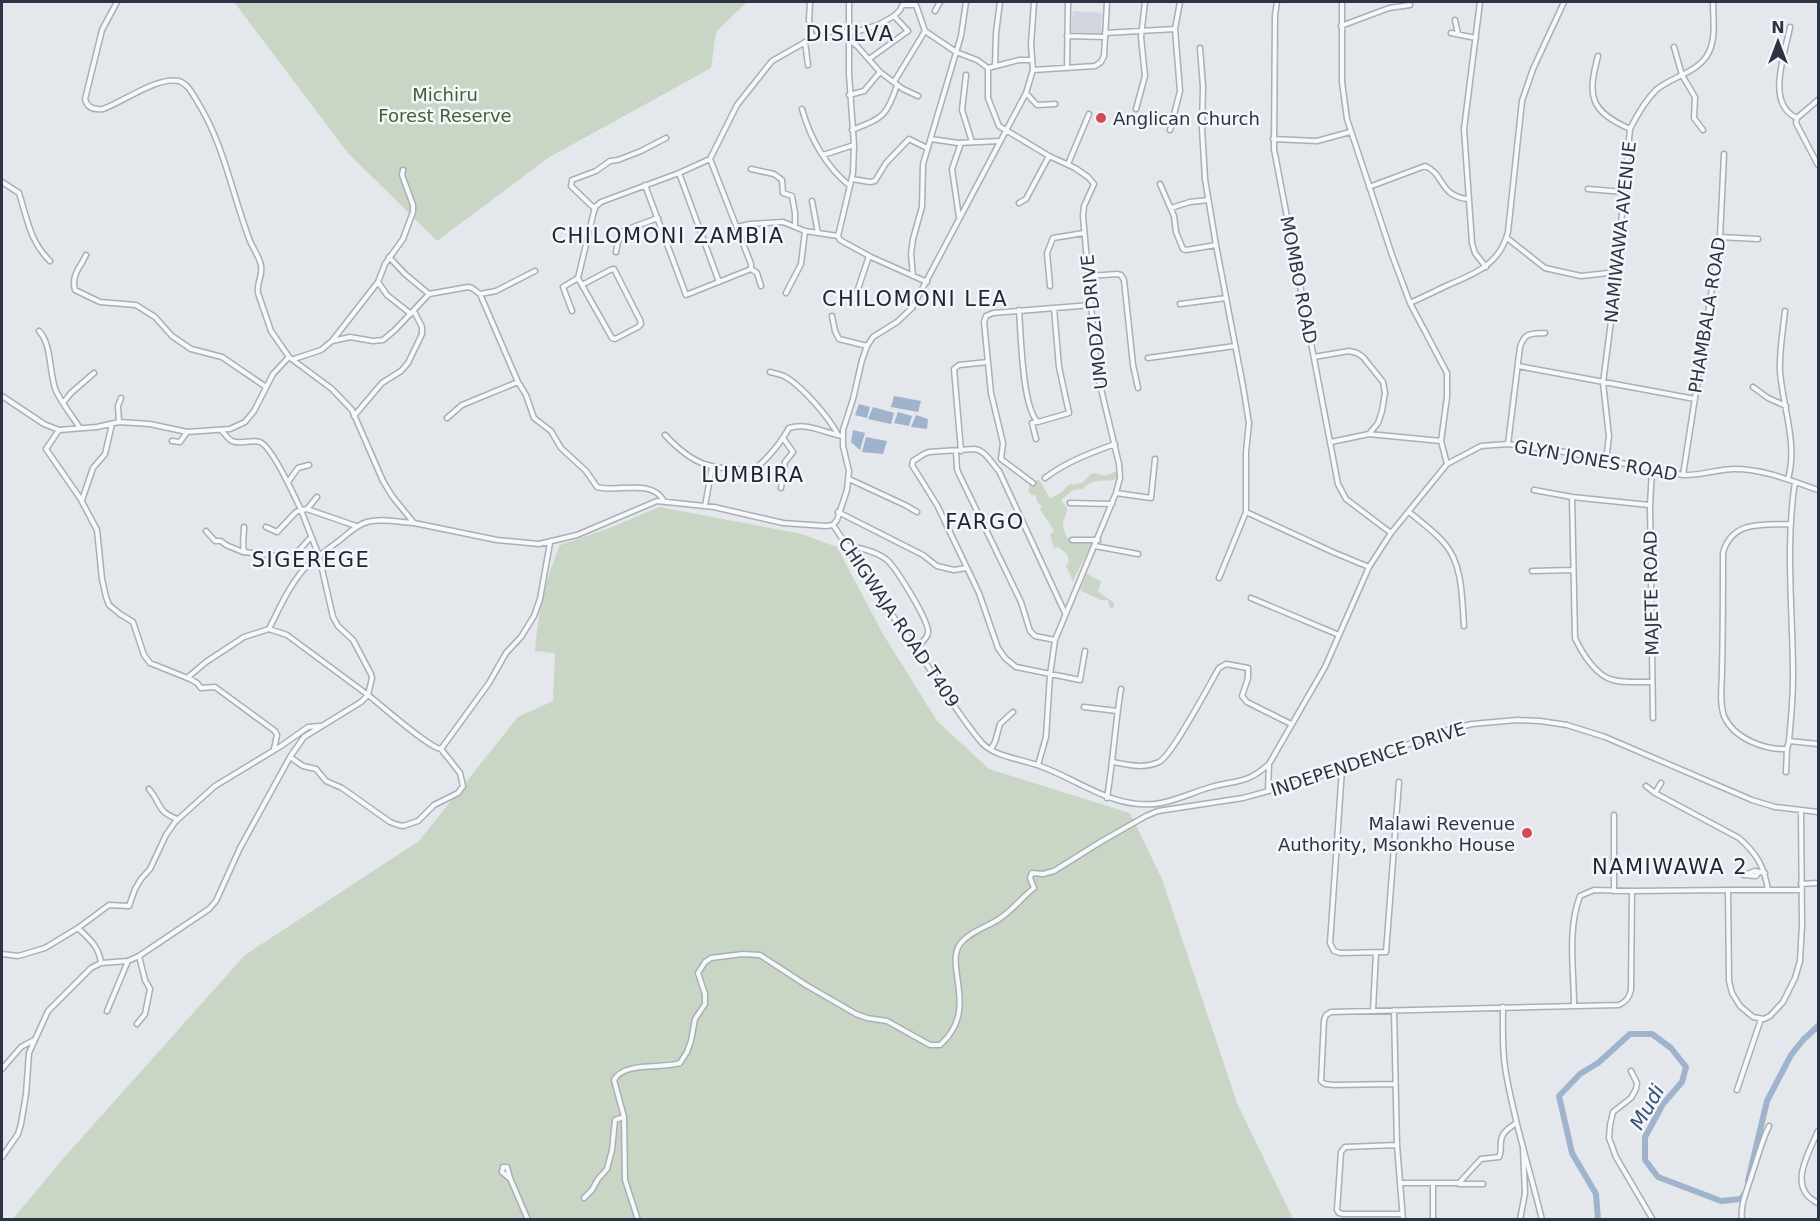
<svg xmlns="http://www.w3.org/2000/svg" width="1820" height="1221" font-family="'DejaVu Sans',sans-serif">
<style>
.built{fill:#d2d6de}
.green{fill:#c9d6c5}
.water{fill:#9fb4cc}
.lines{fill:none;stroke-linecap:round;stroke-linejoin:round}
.river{stroke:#9fb4cc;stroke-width:6}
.minor-casing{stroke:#a9aeb7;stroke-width:7}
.minor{stroke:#f7f8fa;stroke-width:4}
.poi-dot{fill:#d1495b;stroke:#f4f6f9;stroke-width:2}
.labels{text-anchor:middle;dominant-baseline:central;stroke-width:5;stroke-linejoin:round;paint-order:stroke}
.park-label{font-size:18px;fill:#3f6138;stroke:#f4f6f9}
.poi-label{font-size:18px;fill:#2b3445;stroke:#f4f6f9;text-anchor:start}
.street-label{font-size:18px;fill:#2b3445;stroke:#f4f6f9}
.water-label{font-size:20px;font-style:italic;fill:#34527a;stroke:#f4f6f9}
.quarter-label{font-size:21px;letter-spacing:1.5px;fill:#1d2536;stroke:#f4f6f9}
</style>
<rect width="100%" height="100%" fill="#e4e7ec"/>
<path class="built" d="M1073,11L1102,13L1101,34L1071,32Z"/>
<path class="green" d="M234,2H747L716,32L711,68L548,158L437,241L348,153Z
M1115,472L1118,473V476L1114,480C1102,482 1092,478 1083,489L1073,490L1061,500L1067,508C1067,514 1064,518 1063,523C1063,529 1067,538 1070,543H1092L1073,581L1066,566L1069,561L1067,554L1058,547L1054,548L1050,535L1053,532V529L1040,509L1042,506L1037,502L1036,496L1030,494L1028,490L1031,483L1037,480L1040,481L1050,498L1059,494L1069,485L1082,483L1091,474L1095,473L1106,476Z
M659,507L802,534L837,547L883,634L937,721L989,769L1130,813L1162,879L1237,1103L1293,1219L12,1220L61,1161L245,955L419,841L518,717L553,701L555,653L535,651C538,612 545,580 560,545L610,528Z
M1087,573L1092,577L1101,581L1098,592L1113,602L1114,604L1113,608H1110L1108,600H1101L1080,590Z"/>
<path class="water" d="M894,396L921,401L918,412L891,407Z
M859,404L870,407L867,418L855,415Z
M873,407L894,413L891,424L868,419Z
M898,412L912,416L909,426L894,423Z
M916,415L928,419L927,429L911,427Z
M853,430L865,433L860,450L851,442Z
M866,437L887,441L883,454L862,452Z"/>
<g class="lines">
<path class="river" d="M1748,1181L1767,1101L1791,1055L1803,1040L1818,1026
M1598,1220L1596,1194L1572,1153L1559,1096L1580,1074L1598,1063L1630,1034H1652L1671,1048L1686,1067L1682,1082L1663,1104L1645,1137V1160L1658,1177L1721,1201L1741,1199L1745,1193"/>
<g class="minor-casing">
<path id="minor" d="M117,2L102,30L85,99C87,108 94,110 103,109C123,102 158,76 179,81C188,84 192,93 197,101C224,144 232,194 250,241C254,250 260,258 261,266C263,276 256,284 258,293L271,331L289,357L332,389L352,410L383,481L392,496L414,523L497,540L539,544L577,535L657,501L714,507L783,523L826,526L833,525C844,540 852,556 862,571C883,604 908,635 929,668C946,693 962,720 982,743C995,757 1022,759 1040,766C1079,780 1111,808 1155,804C1174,802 1193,792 1211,787C1237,780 1247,784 1269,764L1325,667L1369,567L1391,533L1447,464L1481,446L1508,444L1559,451L1683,475C1701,476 1717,469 1735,469C1763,469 1792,481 1818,490
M810,2L809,20L812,38
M1277,2L1275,15L1274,149L1338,484L1346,499L1391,533
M1342,2V82L1347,119L1392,255L1410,303L1447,373V397L1441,441L1447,464
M1480,2L1464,129L1472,243L1475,253L1486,267
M903,5H916L925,31L956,52L977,60L988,68L1019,60H1031
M935,11L940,2
M1455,20L1458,34
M1341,26L1389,8L1410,5
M1790,27C1785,54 1765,104 1797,118
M1105,33L1175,29
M1451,33L1476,38
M1067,36L1105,37
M848,39L857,46L880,72
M805,42L808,65
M1674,47L1682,75L1695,97L1694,118L1703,130
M1200,48L1203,87L1202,128L1205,179L1216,245L1243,386L1249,423L1246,452V512L1335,553L1369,567
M1598,56C1587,97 1590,111 1630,129
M869,59L908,31L894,16
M995,66L996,33L1000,2
M988,68V98L999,126L1049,156L1075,168L1088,177L1094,184L1084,206L1083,216L1097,372L1119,464L1120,478L1116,493L1055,640L1050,675L1046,737L1038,765
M1067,68L1068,2
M1033,70L1095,66L1101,62L1104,56L1107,2
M966,75L962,110L972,142
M894,82L925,31
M1026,93L1037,105L1055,104
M849,95L864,91L880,72L903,89L918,96
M1818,100L1797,118L1796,123L1818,165
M802,109C810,138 826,167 850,186
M1136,109L1145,76L1141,37L1145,2
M852,130C882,118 887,117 897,85
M1170,130L1180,91L1175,29L1180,2
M931,139L958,143L1000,141
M1273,139L1317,141L1350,132
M823,155L854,145
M710,159L751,264V269L757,273L761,286
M1068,164L1089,114
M751,169L774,174L782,180L783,193L792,196L795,213V226
M403,170L402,175L413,205V212L403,239L385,264L378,282L387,295L411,314
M679,173L719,282
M852,179L870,182L875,181L886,163L909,139L927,148
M2,182L19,193C27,218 30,242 50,261
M1160,184L1174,216L1176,232L1183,249L1186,250L1216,245
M645,185L686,295L751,269
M1369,187L1425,166C1445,174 1439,197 1469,199
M1588,189L1624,192
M812,201L818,233
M1019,203L1026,199L1049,156
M1171,208L1190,202L1208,200
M595,209L571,186L572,180L596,171L610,161L618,160L641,151L666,138
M959,217L952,169L961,143
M737,227L750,224L783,222L805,231L838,236L840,240L871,257L927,282
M838,236L853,173L854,145L849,74V2
M1720,237L1758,239
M1507,238L1545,268L1581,276L1617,272
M616,252L620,232L658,218
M86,255C80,268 71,275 75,290L100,302L136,305L155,317L172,336L191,349L222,357L266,387
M913,276L911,254L913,239L922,207L923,164L961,36L966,2
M1089,276L1117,274L1121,275L1124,280L1133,365L1138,388
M582,285L610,270L614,269L640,320L641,324L638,327L615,339L612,338L578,278L595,207L601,202L679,173L710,159L737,105L772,61L823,32H855L878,25L894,16L900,10L904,2
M1050,286L1047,253L1053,238L1084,233
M786,293L801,264L805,231
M429,294L468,287L472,288L480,294L518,382L526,395L534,418L551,431L561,448L586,471L597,487C618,493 651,478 664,501
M480,294L496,291L535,271
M1410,303C1423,297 1436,291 1448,285C1475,274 1500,264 1508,232L1522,101L1533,69L1564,2
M853,304L869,256
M1180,304L1226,298
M1019,310C1021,334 1022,408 1038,422L1069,413L1059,367L1054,308
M572,311L563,287L578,278
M1785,311C1783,331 1779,352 1780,372C1783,408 1798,444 1788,479
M832,316L835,331L839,339L867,346
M39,331C52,344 49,374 56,391C63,405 72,416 80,428
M332,341L350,337L373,341L383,340L395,330L429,294L405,274L389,257
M1314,357L1349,351L1357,353L1363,357L1383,382L1385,393L1382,411L1378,423L1369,434
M1148,358L1235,346
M294,359L321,350L332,341L378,282
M1518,366L1695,399
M770,372C774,373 779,374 784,376C801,385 829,417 838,435
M1753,387L1768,398L1786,406
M2,396L44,424L59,430L97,427L119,422L150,424L187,432L230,429L245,422L254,411L273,374L289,357
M63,403L71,393L94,373
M354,416L382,383L401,371L408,363L422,334V327L414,311
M447,418L462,405L518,382
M119,422L118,406L121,398
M59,430L46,449L80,498L97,530L102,579L106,597L109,605L120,614L133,622L144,655L150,663L190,679L197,683L201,688L215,687L275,731L277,735L274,749
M222,431C225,434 228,439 232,441C240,445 251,439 260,442C272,447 295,497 301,510L307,509L356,526
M665,435C696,468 710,468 754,470C767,459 780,444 789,428C807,422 824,433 842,436
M1036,439L1032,423L1037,422
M172,441L180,442L187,432
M1331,442L1369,434L1441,441
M1508,444L1520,347C1525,332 1530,334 1545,333
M956,451L957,469L959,474L1021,602L1030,631L1035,636L1055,640
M961,451L954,369L959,365L988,362
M1606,461L1609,436L1603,383L1614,298L1630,129C1637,115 1645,101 1656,90C1672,76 1699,73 1709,52C1716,38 1713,17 1713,2
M1652,469L1650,505L1653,718
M1683,475L1720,237L1724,154
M1045,478C1066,462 1090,453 1115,444
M849,479L905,505L917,512
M288,482L298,468L309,465
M1033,483L1001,459L1003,443L991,393L984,322L986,316L993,313L1091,305
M781,488L785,462L793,452L783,438
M1534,490L1572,497L1649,505
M1116,493L1151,498L1155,459
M1572,497L1575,638C1582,653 1596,676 1613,680C1624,683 1639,682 1651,682
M82,500L93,468L105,454L112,424
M1070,503L1112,504
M705,506L712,467
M307,509L317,497
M838,512L923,555L937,566L954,570L966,568
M1409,512C1421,522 1435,532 1445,544C1463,565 1462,600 1464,626
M1790,524C1763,525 1732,520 1723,553C1723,592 1723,631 1722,670C1722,684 1719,703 1724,716C1734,739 1765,750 1787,749L1789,741C1791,720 1793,698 1793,677C1793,612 1785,546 1795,482
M833,525L837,520L847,490L849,471L843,446V430L853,399L862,360L867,346L873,337L897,322L912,308L1026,93L1033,70L1031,45L1034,2
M244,527C244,536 242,542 244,552L292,558L311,537
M266,527L277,532L296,512L301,510L319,556L333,617L338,626L353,640L371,674L372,678L368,695L287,635L269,629C279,609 289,586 304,569C315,558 328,549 340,540C349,533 356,525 367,522C382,518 398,522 413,523
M206,531L215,541H221L226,545L243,552
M1072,540H1098
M848,546C861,548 876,551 887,560C896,568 930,622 928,633C927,639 920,644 916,648
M1095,546L1138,554
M1532,571L1573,570
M1219,578L1246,512
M1251,598L1339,635
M1065,613L999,471C991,463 986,450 974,449L929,452L924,454L913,461L912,465L937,505L979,593L998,648L1005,658L1016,667L1080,680L1085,651
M187,678L206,662L244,637L269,629
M1084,707L1117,711
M1789,741L1818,744
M991,749L995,742L1000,724L1013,712
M290,757L303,766L316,769L326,781L342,788L390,822L398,825L403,826L418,821L434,805L458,793L463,786L460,773L441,749
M1113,762C1128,765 1144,769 1159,762C1172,756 1209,685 1219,668L1226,664L1248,668V678L1242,696L1247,702L1291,724
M1342,769L1330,943L1334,951L1340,953L1386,952L1399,782
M1786,772L1787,749
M1646,786L1655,793L1661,783
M149,789C162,804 156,811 177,819
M1268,791L1269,764
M1655,793L1739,838C1757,854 1764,866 1768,890
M1107,798C1113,762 1115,725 1121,689
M1801,811L1802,925L1800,961L1795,978L1783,1002L1770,1016L1764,1019L1753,1017L1740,1006L1732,993L1729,981L1728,890H1801
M1614,815V891
M1759,872L1756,876L1744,875L1755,871L1765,873
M1801,884L1818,883
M78,928L109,905L129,906L135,889L141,879L150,869L166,835L175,822L215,786L281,746L308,727L319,726
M2,954L18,956L45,948L78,928C89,939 99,946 101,963
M1574,1005C1574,970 1567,930 1580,896L1594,890L1632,891
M1503,1007C1503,1027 1502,1047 1505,1067C1513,1119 1530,1169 1542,1220
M1373,1010L1376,953
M1394,1010L1397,1145L1403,1220
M107,1011L128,961
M137,1024L145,1014L150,989L145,980L139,956
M2,1069L21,1047L34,1040
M1631,1071L1637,1083L1636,1089L1631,1098L1613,1112L1610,1125L1609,1138L1616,1157L1653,1220
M1395,1084L1334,1085L1325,1084L1321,1081L1324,1020L1326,1015L1331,1012L1619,1005C1626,1002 1629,998 1631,990L1632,891L1728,890
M1737,1090L1761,1019
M1818,1131C1809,1153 1786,1188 1818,1203
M1397,1145L1345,1147L1341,1152L1337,1210L1339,1213L1343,1214H1402
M2,1157L18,1134L21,1124L26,1094L29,1053L48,1011L91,968L101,963L128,961L139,956L209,909L216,901L240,848L290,757L304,737L361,702L368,695C381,705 429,748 441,749L489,683L506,653L521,637L534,616L540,599L550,543
M503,1167H507L510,1178L528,1220
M503,1167L502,1172L509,1178
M1400,1183H1459L1481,1159L1499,1157C1502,1151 1500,1148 1501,1142C1501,1133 1509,1128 1516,1123
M1433,1184V1220
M1459,1184H1483
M584,1198L592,1190L598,1179L607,1169L612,1150L615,1120L624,1117
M638,1220L625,1180L624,1117L614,1080C624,1061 663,1069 680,1063L687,1052L691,1041L695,1019L705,1004V994L698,973L705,962L711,958L743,954L760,955L806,985L856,1014L867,1018L887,1021L930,1045H940C980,1010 944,967 960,944C969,932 987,927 999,919C1012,911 1022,897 1034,888L1030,878L1032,873L1043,874L1054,871L1102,841L1146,816L1158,811L1243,798L1312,779L1448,730L1472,724L1517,720L1540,721L1567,725L1605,737L1752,800L1775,807L1818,812
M1520,1220L1525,1193L1523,1149
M1742,1220C1740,1204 1747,1191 1751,1177C1757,1160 1761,1143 1769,1126"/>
</g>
<use href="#minor" class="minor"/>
</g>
<g class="poi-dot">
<circle cx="1101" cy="118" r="6"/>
<circle cx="1527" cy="833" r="6"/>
</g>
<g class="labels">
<g class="park-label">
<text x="445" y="94">Michiru<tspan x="445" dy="21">Forest Reserve</tspan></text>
</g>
<g class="poi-label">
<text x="1113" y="118">Anglican Church</text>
<text x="1515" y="823" text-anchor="end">Malawi Revenue<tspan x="1515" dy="21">Authority, Msonkho House</tspan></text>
</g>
<g class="street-label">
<text transform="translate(1620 232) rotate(-84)">NAMIWAWA AVENUE</text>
<text transform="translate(1299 280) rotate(79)">MOMBO ROAD</text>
<text transform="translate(1707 315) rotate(-81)">PHAMBALA ROAD</text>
<text transform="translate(1094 322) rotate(-96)">UMODZI DRIVE</text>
<text transform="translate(1596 460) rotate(10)">GLYN JONES ROAD</text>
<text transform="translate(1651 593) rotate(-91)">MAJETE ROAD</text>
<text transform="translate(899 622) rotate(56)">CHIGWAJA ROAD T409</text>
<text transform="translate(1368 759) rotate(-18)">INDEPENDENCE DRIVE</text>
</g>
<g class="water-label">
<text transform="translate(1647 1107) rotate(-60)">Mudi</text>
</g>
<g class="quarter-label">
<text x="850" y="34">DISILVA</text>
<text x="668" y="236">CHILOMONI ZAMBIA</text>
<text x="915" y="299">CHILOMONI LEA</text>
<text x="753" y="475">LUMBIRA</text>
<text x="985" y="522">FARGO</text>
<text x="311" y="560">SIGEREGE</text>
<text x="1670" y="867">NAMIWAWA 2</text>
</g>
</g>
<rect width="1820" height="1221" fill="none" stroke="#2b3445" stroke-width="6"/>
<g transform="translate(1778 42)" stroke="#f4f6f9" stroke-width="4.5" paint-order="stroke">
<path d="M0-4.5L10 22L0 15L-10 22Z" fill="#2b3445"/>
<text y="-9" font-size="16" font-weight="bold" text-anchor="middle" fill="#2b3445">N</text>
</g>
</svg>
